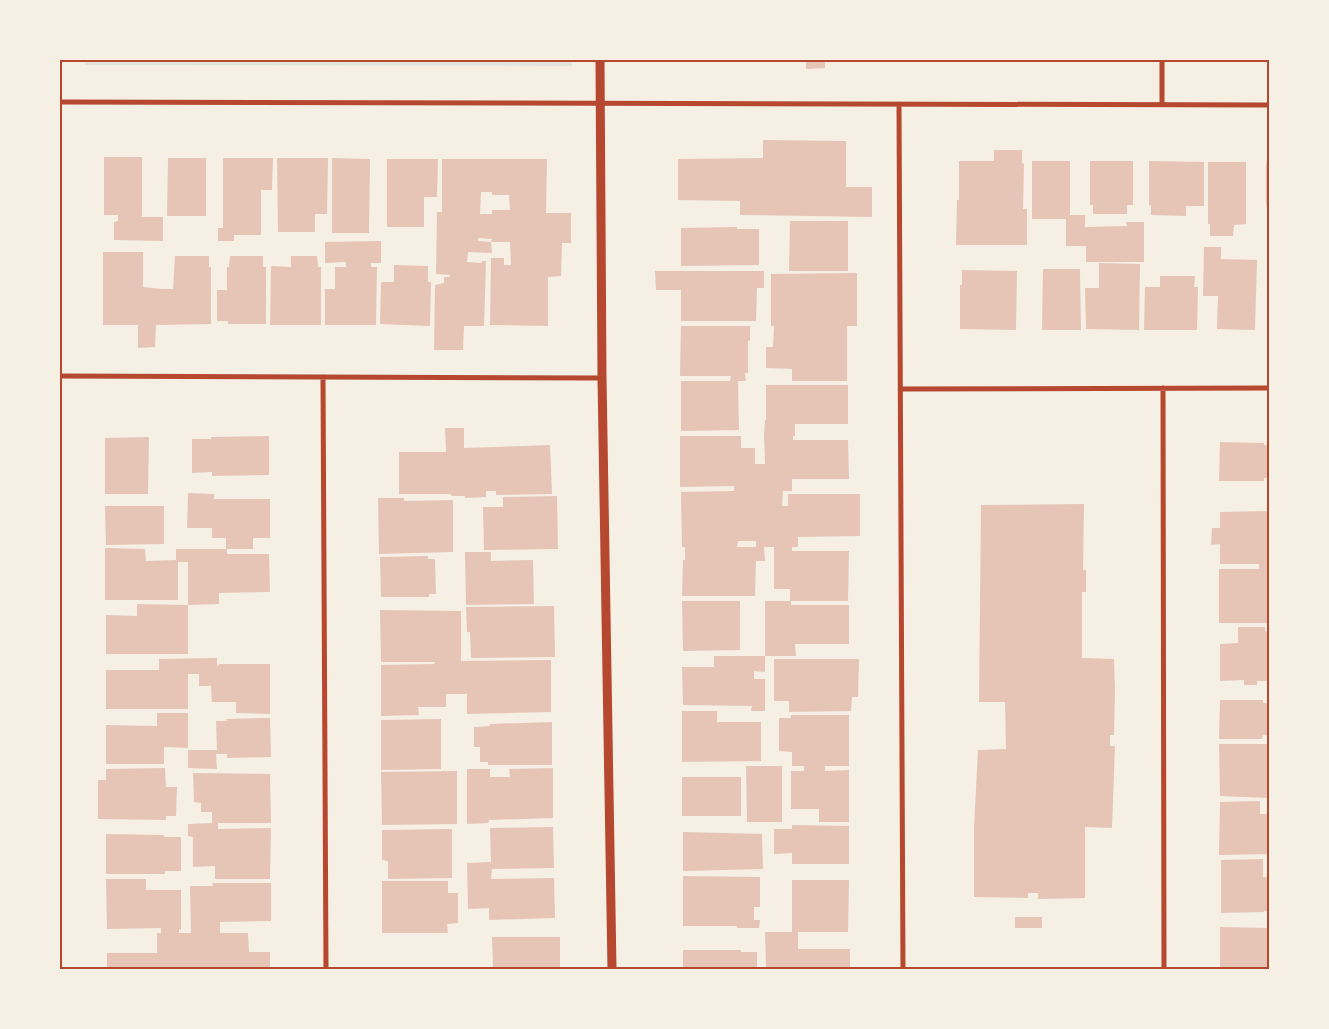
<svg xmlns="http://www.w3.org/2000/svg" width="1329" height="1029" font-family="'Public Sans',sans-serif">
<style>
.green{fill:#e2e4dc}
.building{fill:#e6c5b7;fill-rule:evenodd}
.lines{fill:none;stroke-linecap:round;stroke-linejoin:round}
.minor{stroke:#b5482f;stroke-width:5}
.tertiary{stroke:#b5482f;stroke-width:9}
.neatline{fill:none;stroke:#b5482f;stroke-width:2}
</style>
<rect width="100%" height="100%" fill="#f6efe4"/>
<path class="green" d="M85,60H571L572,66L85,65Z"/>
<path class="building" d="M806,60H825V68L806,69Z
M763,140L846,141V187H872V217L740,215V201L678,200V159L763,158Z
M994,150H1022V163L1024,164L1023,209H1027V245H956L957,200H959V161H994Z
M104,157H142V215L141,217H163V241L114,240V222L118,221V215H104Z
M168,158H206V216H167Z
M223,158H273L272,190H261V235H234V241H218V228H223Z
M277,158H328L327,214H315V232H278Z
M332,158L370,159L369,233H332Z
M387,159H438L437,197H424V227H387Z
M442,159H547L546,213H571V243H562L561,276L548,277V326L490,325L491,258H504V265H511L510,242H491L492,239L478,238V241L491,242L492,253L468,252L467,262L481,263L482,261H486L484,326H464L463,350H434L435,285L444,283V277H449L450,275L436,274L437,212H442ZM481,192H492V195H509L510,210H492V214H480Z
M1032,161H1070V215H1085V227L1127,226L1126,222H1144V262H1086V246H1066V219H1032Z
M1090,161H1133V205H1127V214H1093V205H1090Z
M1149,161L1204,162V206H1186V216L1151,215V205L1149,206Z
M1208,162H1246V224L1234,225L1233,236H1210V224H1208Z
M1266,162H1269V206H1266Z
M790,221H848V271H789Z
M737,227V229H759V265L681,266V228Z
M381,241V263H371V267H377L376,325H325V289H335V267H346V262L325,263V242Z
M1204,247H1221V259L1257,260L1255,330L1217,329L1218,296H1203Z
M103,252H143V287L162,289H173L175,256H209V267H211V324L156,325L155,347L138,348V325H103Z
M230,256H263V267H266V324H228V321H217V290H227V267H229Z
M291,256H317L318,267H321V325H270L271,266L291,267Z
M1099,263L1140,264L1139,330L1086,329L1085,288H1099Z
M394,265L428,266V282H431L430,326L380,324L381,282H394Z
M1043,269H1080L1081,330H1042Z
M962,270L1017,271L1016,330L960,329V285H962Z
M655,271H764V288H757L756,321H681V290H656Z
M857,273V326H847V381H792V369L766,368V347H773L774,326H771V274Z
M1160,276H1195L1194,287H1198L1197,330H1144L1145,287H1160Z
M681,326H750V340L748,341V373H745L746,381H738L739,430L681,431V381H730L731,376H680Z
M766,385H848V424H795V436H793V440H848L849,479H792V491H783L782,506H788V494H860V536L798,537V547H792V551H849L848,601H791V605H849V644H795L796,656H765V601H790V589H774V547H764L765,561H756L755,596H682L683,560H685V547H682L681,492L734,491V486L680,487V436H741V448H755V464H765L764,436L765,420H766ZM738,541H756V547H737Z
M445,428H464V448L550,445L552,494L496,495V491H486V497L465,498V496H452L450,494H399V452H446Z
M269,436V475L212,476V472L192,473V439H211V437Z
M149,437L148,494H105V438Z
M1220,442L1264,443V445H1269V478H1264V481H1219Z
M188,493L214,494V499H270V538H253V549H227V554H269L270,592L219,593V604L188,605V562H178V600H105V548L145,549L146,561L176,560V549H226V538H212V528H187Z
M557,496L558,549L484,550L483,507H503V497Z
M378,498H404V501L453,500V552L379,554Z
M1084,504L1083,570H1086V592H1082V658L1114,659L1115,690L1114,735H1110V746H1115L1112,828L1085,827V898L1038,899V893H1028V898L974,897V827L978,750L1006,749L1005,702H979L981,505Z
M105,506H164V544L106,545Z
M1269,511V623H1219V569H1259V564H1220V544L1211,545L1212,528H1220V512Z
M465,552H491V561L533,560L534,604L466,605Z
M428,556V559H435L436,594H429V597H381L380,557Z
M682,601H740V650L683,651Z
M137,604L188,605V654H106V615L137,616Z
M554,606L555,657L471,658L470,632H467L466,607Z
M380,610L461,611V661L551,660V712L467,714V694H446V707H418L419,715L381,716V665L434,664L435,662H381Z
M1238,627H1265V631H1269V681H1257V685H1244V680L1220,681V644L1238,643Z
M714,656H765V672L754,671V679H765V711H751L752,706L683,705L682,667H714Z
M217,658V666L219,665V664H270V714L236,713V702H212L211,686H199V674H188V709H106V670H159V659Z
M774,659H859L858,697H852L851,711L789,712V701H774Z
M1220,700H1263V703H1269V735H1263L1262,739H1219Z
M682,711H717V722H761V761L682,762Z
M157,713H188V748L164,747V764H106V725L157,726Z
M791,715H849V766H825V771L849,770V822H819V809H791V771H804V766H792V752L779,751V718H791Z
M270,718L271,757L227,758V754H216L217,769L188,768V750H217L216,721H227L226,719Z
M441,719V769L381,770V720Z
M552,722V765H488V762H480V747H474V727L490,726V724Z
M1219,744H1269V798L1220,796Z
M746,766H782V822H747Z
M165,768L166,787H177L176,816H166V820L98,819V780H106V769Z
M553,768V818L489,820L488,823L467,824V769H490V777H510L509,769Z
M457,771V824L382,825L381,772Z
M193,773L270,774L271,823H218V829L271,828L270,879H215V866L193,867V837L188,836V824L212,823V812H201V803L194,802Z
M682,777H741V816H682Z
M1260,801V814H1269V854L1219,855L1220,802Z
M792,825L849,826V864H792V853L774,854V829H792Z
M553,827L554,868L492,869L491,879L554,878L555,918L489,920V908L468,909L467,863L491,862L490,828Z
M452,829V878L388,879V861L382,860V830Z
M683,832L762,834L763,869L683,871Z
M106,834L164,835V837H181V871H165V874H106Z
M1263,859V877H1269V911H1264V912L1221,913V860Z
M683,876L760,877V907H754V920H760L759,928H737V926H683Z
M106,879H146V890H181V930L179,929V933H191L190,886H213L212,883H271V921L220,922V933H248L249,952H270V969H107V953H157V933H161V928L107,929Z
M792,880H849L848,932H798V949H850V969H766L765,932H792Z
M382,881H448V893H458V923L447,924L448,933H382Z
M1015,917H1042V928H1015Z
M1220,927L1269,928V969H1220Z
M492,937H560V969H493Z
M683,950H741V952H757V969H683Z"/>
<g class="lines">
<path class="minor" d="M1162,60V104
M60,102L1269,105
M899,104L903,969
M60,376L602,378
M323,377L326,969
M1163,388L1164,969
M900,389L1269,388"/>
<path class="tertiary" d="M600,60L602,378L612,969"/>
</g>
<rect width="1329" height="1029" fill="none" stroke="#f6efe4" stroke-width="122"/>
<rect x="61" y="61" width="1207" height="907" class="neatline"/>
</svg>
